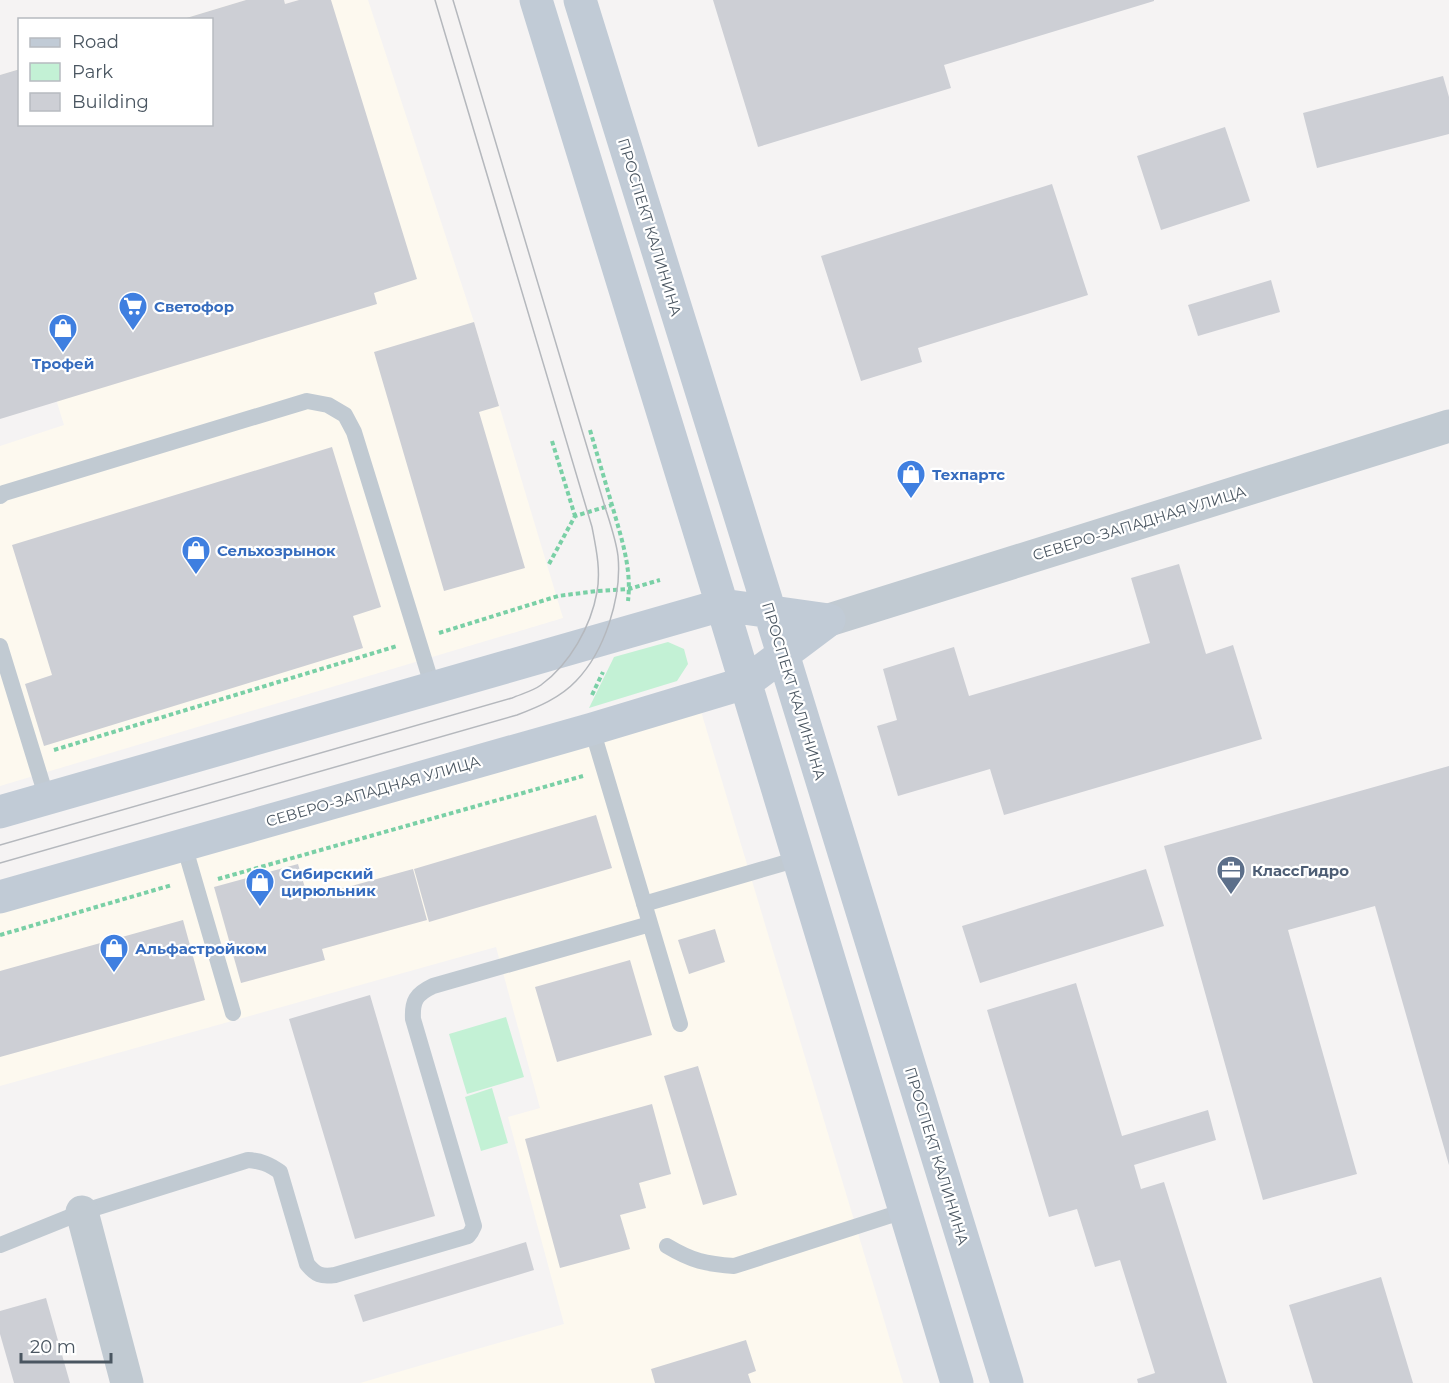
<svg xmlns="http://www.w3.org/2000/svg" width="1449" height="1383" font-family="Montserrat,sans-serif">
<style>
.commercial{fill:#fdf9ef}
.green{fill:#c3f1d5}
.building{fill:#cdcfd5}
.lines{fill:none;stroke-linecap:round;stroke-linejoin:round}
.path{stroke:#7ad0a6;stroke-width:4;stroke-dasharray:4.5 3;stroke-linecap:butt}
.service{stroke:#c1cad2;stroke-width:16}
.minor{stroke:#c1cad2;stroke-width:33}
.secondary{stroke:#c1cbd6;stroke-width:33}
.tram{stroke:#b5b8bd;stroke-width:1.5}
.labels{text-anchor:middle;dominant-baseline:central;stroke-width:4.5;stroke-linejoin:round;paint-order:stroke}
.street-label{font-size:15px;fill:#4a5661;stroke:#fff}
.shop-label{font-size:15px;font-weight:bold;fill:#366cbe;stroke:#fff;text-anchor:start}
.service-label{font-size:15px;font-weight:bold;fill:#4e5e75;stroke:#fff;text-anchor:start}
</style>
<rect width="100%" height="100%" fill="#f5f3f3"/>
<path class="commercial" d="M246,0H284L285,4L299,0H368L474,322L563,618L0,786V446L64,425L0,217V75L19,69L20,124H212V20L182,19Z
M700,708L903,1383H360L564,1324L508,1117L540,1108L496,947L0,1086V911Z"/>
<path class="green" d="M668,642L684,649L688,664L677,681L589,708L614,657Z
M506,1017L524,1077L467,1094L449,1034Z
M492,1088L508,1143L481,1151L465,1097Z"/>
<path class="building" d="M246,0H284L285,4L299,0H331L417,279L374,293L377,304L0,419V75L20,69V124H212V20L183,19Z
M713,0H1154V1L944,65L951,88L758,147Z
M1443,76L1449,97V134L1317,168L1303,113Z
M1225,127L1250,201L1161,230L1137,156Z
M1052,184L1088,295L918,348L922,362L861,381L821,256Z
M1271,280L1280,312L1198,336L1188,305Z
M474,322L499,406L479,412L525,568L444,591L374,352Z
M332,447L381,607L353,616L363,648L44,746L25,684L52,675L12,545Z
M1179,564L1206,654L1233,645L1262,739L1004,815L990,769L898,796L877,726L897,720L883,669L954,647L969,696L1150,643L1131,578Z
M1449,766V1165L1375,906L1288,930L1357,1174L1263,1200L1164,846Z
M596,815L612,868L429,922L414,869Z
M298,864L308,898L413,869L427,920L322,949L325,960L241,983L214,887Z
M1146,869L1164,926L980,983L962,926Z
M183,920L205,1000L0,1057V971Z
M715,929L725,962L689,974L678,940Z
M630,960L652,1035L557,1062L535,987Z
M1076,983L1122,1136L1208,1110L1216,1140L1134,1165L1141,1189L1164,1182L1227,1383H1138L1137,1379L1155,1373L1120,1260L1095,1267L1077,1209L1049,1217L987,1010Z
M370,995L435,1216L355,1239L289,1019Z
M698,1066L737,1195L703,1205L664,1076Z
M652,1104L671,1174L639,1183L646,1208L620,1215L630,1249L560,1268L525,1139Z
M526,1242L534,1270L363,1322L354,1295Z
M1381,1277L1413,1383H1313L1289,1305Z
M46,1298L70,1383H14L0,1334V1311Z
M746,1340L756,1371L748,1374L751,1383H655L651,1369Z"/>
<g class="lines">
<path class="path" d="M590,430L612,505
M552,441L575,516
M549,564L575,516L612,505C621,537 632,568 628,601
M439,633L558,596L597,591L629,589L660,580
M592,695L603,672
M54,750L397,646
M218,879L583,776
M0,935L172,885"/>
<path class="service" d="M0,496L4,493L307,401L328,405L345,415L354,432L433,688
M0,646L47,799
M592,729L680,1024
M184,845L233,1013
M644,904L798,859
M0,1245L82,1212L248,1160C261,1161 269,1164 280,1172L307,1264C316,1275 321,1277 335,1275L468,1236L471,1232L474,1226L413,1019C412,1001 416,994 433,986L650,924
M667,1246C692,1261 706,1264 734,1266L904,1211"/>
<path class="minor" d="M829,620L1449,426
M82,1212L127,1383"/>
<path class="secondary" d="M536,0L722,605L957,1383
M580,0L783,654L1007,1383
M0,812L722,605L829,620
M0,897L592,729L745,683L829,620"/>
<path class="tram" d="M0,845L512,698C521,694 533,691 541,685C570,664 591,626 597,592C601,570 596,548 592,527L435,0
M0,863L517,715C538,707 560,698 576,681C605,651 622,597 618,556C616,540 610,523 605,507L453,0"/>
</g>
<defs>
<g id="supermarket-pin" transform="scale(1.5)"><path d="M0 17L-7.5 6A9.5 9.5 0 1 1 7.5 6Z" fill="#3f7fe0" stroke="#fff"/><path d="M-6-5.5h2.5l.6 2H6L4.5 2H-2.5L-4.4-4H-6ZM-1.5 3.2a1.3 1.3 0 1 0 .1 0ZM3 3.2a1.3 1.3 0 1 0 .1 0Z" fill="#fff"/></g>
<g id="shop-pin" transform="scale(1.5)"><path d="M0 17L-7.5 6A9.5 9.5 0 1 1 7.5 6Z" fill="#3f7fe0" stroke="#fff"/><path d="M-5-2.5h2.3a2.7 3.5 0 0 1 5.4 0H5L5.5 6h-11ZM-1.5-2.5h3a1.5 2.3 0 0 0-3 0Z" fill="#fff"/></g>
<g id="office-pin" transform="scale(1.5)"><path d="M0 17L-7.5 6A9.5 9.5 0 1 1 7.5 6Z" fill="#5c6f8a" stroke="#fff"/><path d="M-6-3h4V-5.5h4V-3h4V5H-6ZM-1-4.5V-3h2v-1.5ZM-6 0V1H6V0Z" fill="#fff"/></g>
</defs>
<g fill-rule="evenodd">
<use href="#supermarket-pin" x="133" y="306"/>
<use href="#shop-pin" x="63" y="328"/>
<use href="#shop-pin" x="911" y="474"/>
<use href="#shop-pin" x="196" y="550"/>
<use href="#office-pin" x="1231" y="870"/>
<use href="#shop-pin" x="260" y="882"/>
<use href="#shop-pin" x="114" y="948"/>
</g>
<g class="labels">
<g class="street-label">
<text transform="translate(650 227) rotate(73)">ПРОСПЕКТ КАЛИНИНА</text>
<text transform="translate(1139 523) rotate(-17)">СЕВЕРО-ЗАПАДНАЯ УЛИЦА</text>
<text transform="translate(794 691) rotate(73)">ПРОСПЕКТ КАЛИНИНА</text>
<text transform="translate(373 791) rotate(-16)">СЕВЕРО-ЗАПАДНАЯ УЛИЦА</text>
<text transform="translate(937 1156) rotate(73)">ПРОСПЕКТ КАЛИНИНА</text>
</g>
<g class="shop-label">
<text x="154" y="306">Светофор</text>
<text x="63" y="363" text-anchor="middle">Трофей</text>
<text x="932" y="474">Техпартс</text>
<text x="217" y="550">Сельхозрынок</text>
<text x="281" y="873">Сибирский<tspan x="281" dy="17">цирюльник</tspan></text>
<text x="135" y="948">Альфастройком</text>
</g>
<g class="service-label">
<text x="1252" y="870">КлассГидро</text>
</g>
</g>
<rect x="18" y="18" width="195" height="108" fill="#ffffff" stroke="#b7bbc0" stroke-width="1.5"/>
<rect x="30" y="38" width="30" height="9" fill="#c1cbd6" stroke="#b7bbc0" stroke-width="1.5"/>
<text x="72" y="48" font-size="18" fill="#4a5661">Road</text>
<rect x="30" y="63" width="30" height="18" fill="#c3f1d5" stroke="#b7bbc0" stroke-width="1.5"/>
<text x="72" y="78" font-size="18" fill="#4a5661">Park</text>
<rect x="30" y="93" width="30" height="18" fill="#cdcfd5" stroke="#b7bbc0" stroke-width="1.5"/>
<text x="72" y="108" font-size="18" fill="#4a5661">Building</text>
<path d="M21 1353v9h90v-9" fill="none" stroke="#4a5661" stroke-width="3"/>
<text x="30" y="1353" font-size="18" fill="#4a5661" stroke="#ffffff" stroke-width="4.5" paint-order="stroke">20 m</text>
</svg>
